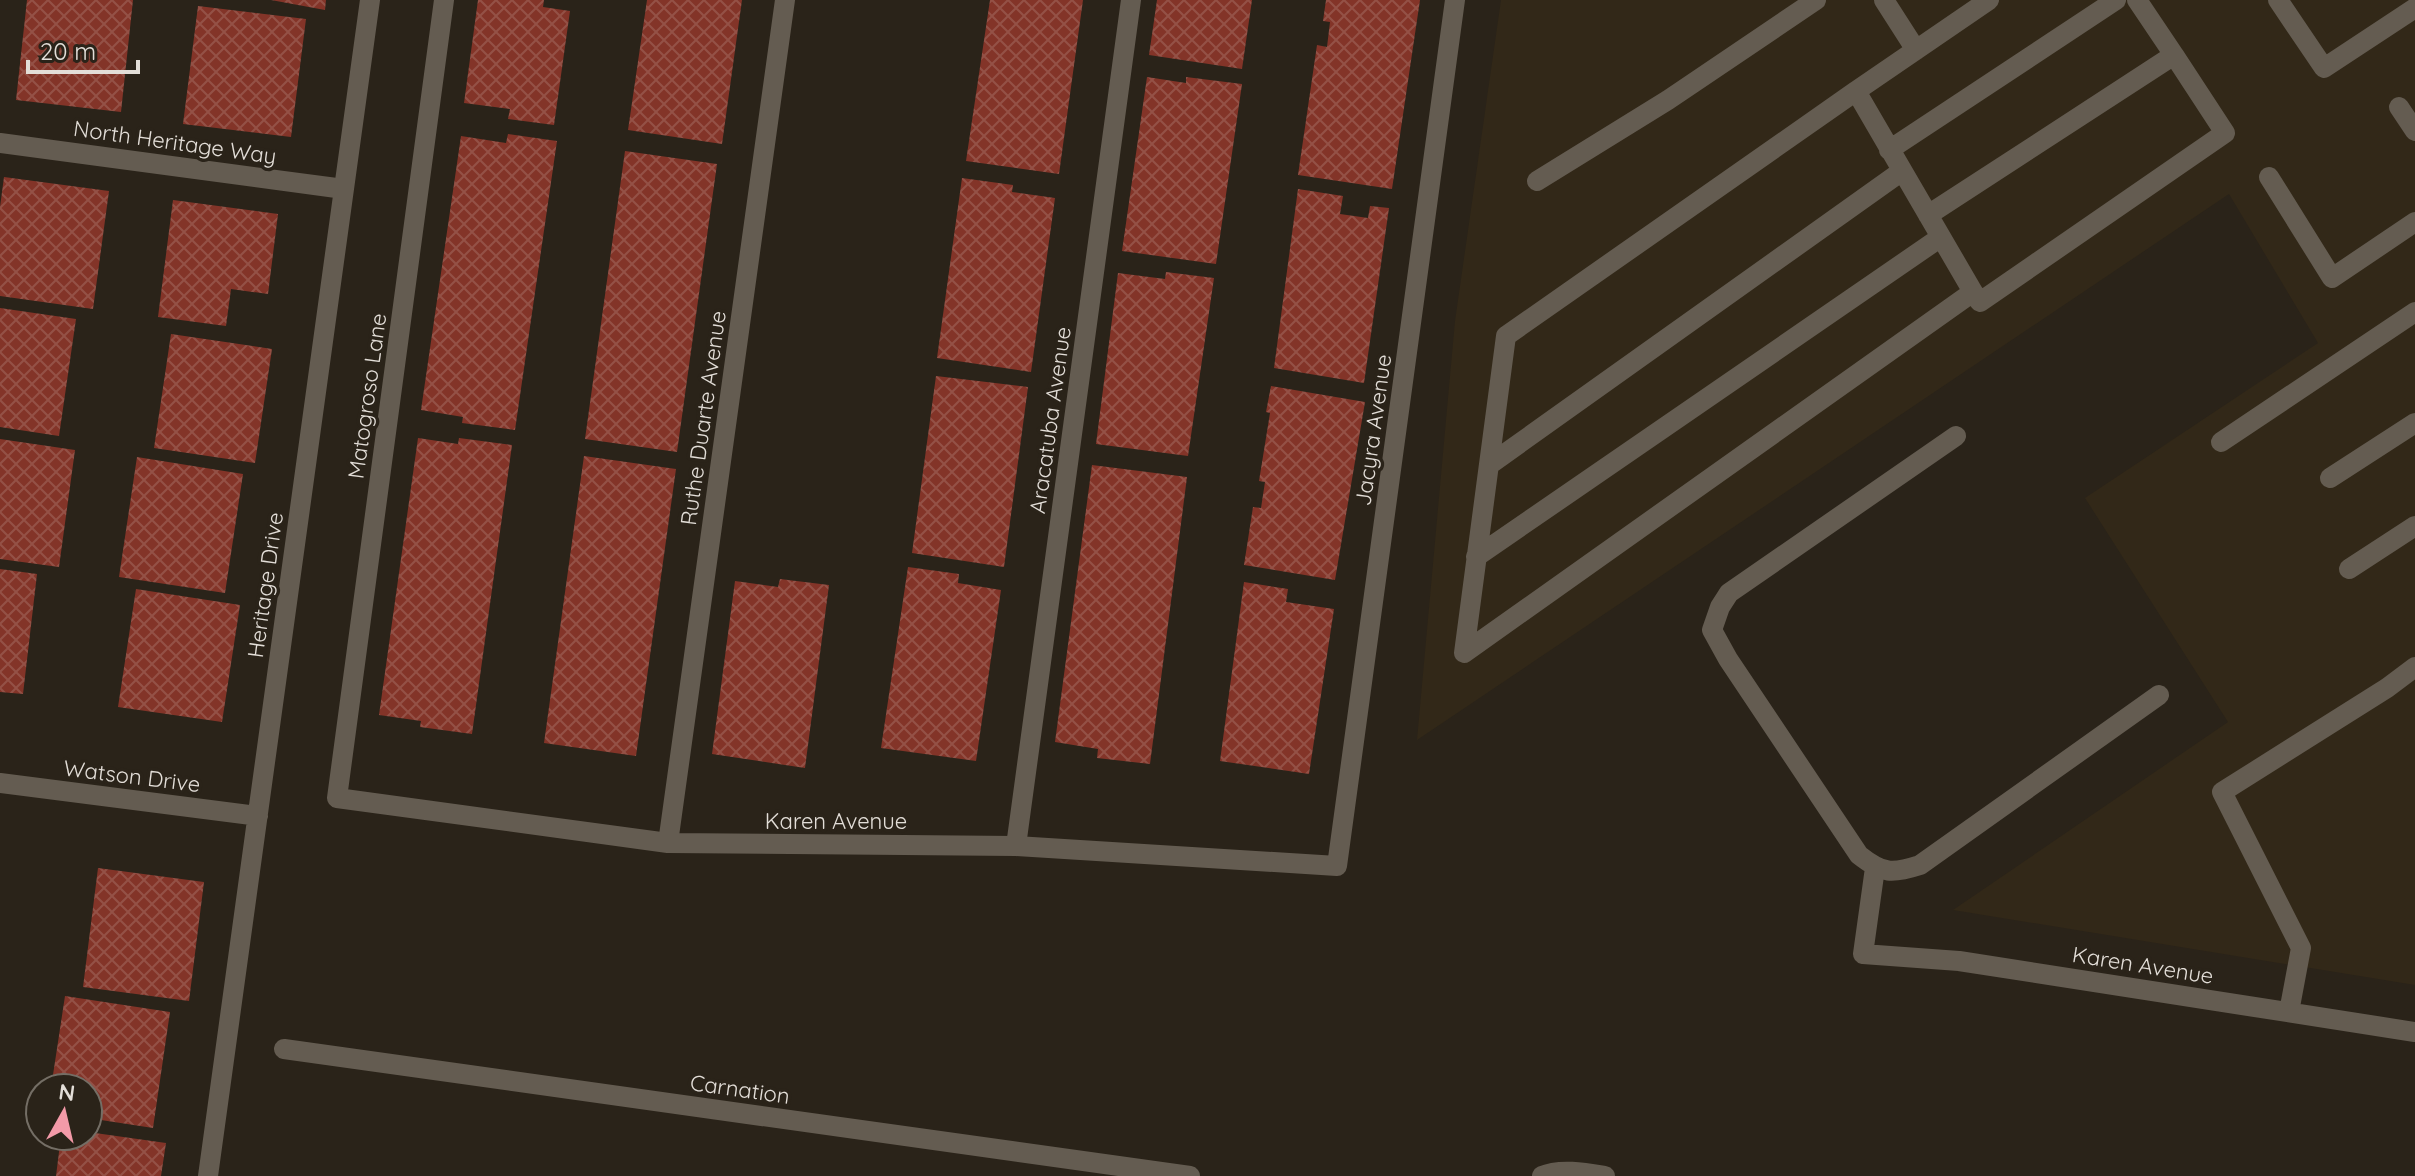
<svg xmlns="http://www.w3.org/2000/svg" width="2415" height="1176" font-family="Quicksand,sans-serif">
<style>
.built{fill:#322818}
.building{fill:url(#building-cross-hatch)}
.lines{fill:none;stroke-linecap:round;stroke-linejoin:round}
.minor{stroke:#645c51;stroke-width:20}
.labels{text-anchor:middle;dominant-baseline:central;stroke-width:7;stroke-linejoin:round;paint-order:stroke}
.street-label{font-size:22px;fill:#e3ded8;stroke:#2a2319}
</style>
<defs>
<pattern id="building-cross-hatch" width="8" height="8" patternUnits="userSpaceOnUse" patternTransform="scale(2)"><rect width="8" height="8" fill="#833428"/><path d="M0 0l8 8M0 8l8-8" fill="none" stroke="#945146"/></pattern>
</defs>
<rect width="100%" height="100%" fill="#2a2319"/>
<path class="built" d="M1501,0H2415V985L1953,910L2228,722L2085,498L2318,343L2229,194L1417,740L1455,321Z"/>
<path class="building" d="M27,0H133L121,112L16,100Z
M271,0H326L325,10Z
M478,0H544L543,7L570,11L554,125L508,119L510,109L464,103Z
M647,0H742L722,144L628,130Z
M990,0H1083L1059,174L966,161Z
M1157,0H1252L1242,69L1149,55Z
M1326,0H1420L1392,189L1298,175L1317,45L1327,47L1330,22L1323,21Z
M198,6L306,19L291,137L183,124Z
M1147,77L1186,83V77L1242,84L1216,264L1122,251Z
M508,134L557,141L515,430L462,423L463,417L421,410L461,136L506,143Z
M625,151L717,164L677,452L585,439Z
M4,177L109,191L93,309L0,296V207Z
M962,178L1013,185L1012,192L1055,198L1031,372L937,358Z
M1298,189L1343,196L1340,214L1368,218L1370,206L1389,208L1364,383L1274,368Z
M173,200L278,214L268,294L231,289L226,326L158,317Z
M1166,272L1214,278L1188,456L1096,444L1118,273L1165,279Z
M0,308L76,319L59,436L0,427Z
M171,334L272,349L255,463L154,448Z
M936,376L1028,387L1004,567L912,553Z
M1271,386L1365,402L1335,580L1244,565L1253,507L1261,508L1265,482L1259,481L1270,413L1266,412Z
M418,438L458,444L459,438L512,445L472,734L420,727L421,721L379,715Z
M0,439L75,450L59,567L0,559Z
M584,456L676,469L636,756L544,743Z
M137,457L243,474L225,593L119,577Z
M1092,465L1187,477L1150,764L1097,758L1098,749L1055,742Z
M908,567L959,574L958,583L1001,590L976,761L881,748Z
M0,569L37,574L23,694L0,692Z
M780,579L829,585L805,768L712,754L735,581L778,587Z
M1244,582L1288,589L1286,602L1334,609L1309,774L1220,761Z
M136,589L240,605L222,722L118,707Z
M98,868L204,882L189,1001L83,987Z
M65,996L170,1012L153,1128L88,1118V1088H51Z
M88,1132L166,1143L161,1176H56L61,1136H88Z"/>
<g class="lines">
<path class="minor" d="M444,0L337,798L668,843L1016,846L1337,866L1455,0
M1884,0L1916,50
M2278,0L2324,68L2415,8
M1856,91L1973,292L1464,653L1506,336Z
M1856,91L1989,0
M2399,107L2415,131
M0,143L344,189
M1889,150L2116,0
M2269,177L2332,278L2415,222
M1537,181L1668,100L1816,0
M1928,215L2174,55L2137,0
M1973,292L1980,302L2225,133L2174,55
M1956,436L1729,593L1720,607L1712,630L1728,659L1859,855C1883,874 1892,874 1920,865L2159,695
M2221,442L2415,312
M1489,465L1902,171
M2330,478L2415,423
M1476,557L1941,237
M2349,569L2415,526
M0,783L258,816
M668,843L785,0
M1016,846L1131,0
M1875,868L1863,954L1959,961L2415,1032
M2289,1012L2301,948L2222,792L2387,688L2415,667
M284,1049L1190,1176
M208,1176L370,0
M1542,1176C1560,1168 1587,1173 1605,1176"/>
</g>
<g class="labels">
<g class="street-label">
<text transform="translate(175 142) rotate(8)">North Heritage Way</text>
<text transform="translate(367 396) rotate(-82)">Matogroso Lane</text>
<text transform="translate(703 418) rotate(-82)">Ruthe Duarte Avenue</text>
<text transform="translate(1050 420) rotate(-82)">Aracatuba Avenue</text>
<text transform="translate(1373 430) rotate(-82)">Jacyra Avenue</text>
<text transform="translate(265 585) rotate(-82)">Heritage Drive</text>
<text transform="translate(132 776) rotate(7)">Watson Drive</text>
<text x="836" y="821">Karen Avenue</text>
<text transform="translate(2143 965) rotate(9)">Karen Avenue</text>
<text transform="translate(740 1089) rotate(8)">Carnation</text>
</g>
</g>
<g transform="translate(64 1112) rotate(8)"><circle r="38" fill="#2a2319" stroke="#746e65" stroke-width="2"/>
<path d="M0-6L14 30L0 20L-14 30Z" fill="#f39aa8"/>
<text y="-12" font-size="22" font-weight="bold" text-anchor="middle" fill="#e3ded8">N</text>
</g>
<path d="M28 60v12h110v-12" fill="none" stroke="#e3ded8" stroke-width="4"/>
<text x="40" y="60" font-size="24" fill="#e3ded8" stroke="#2a2319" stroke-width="6" paint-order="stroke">20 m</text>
</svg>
